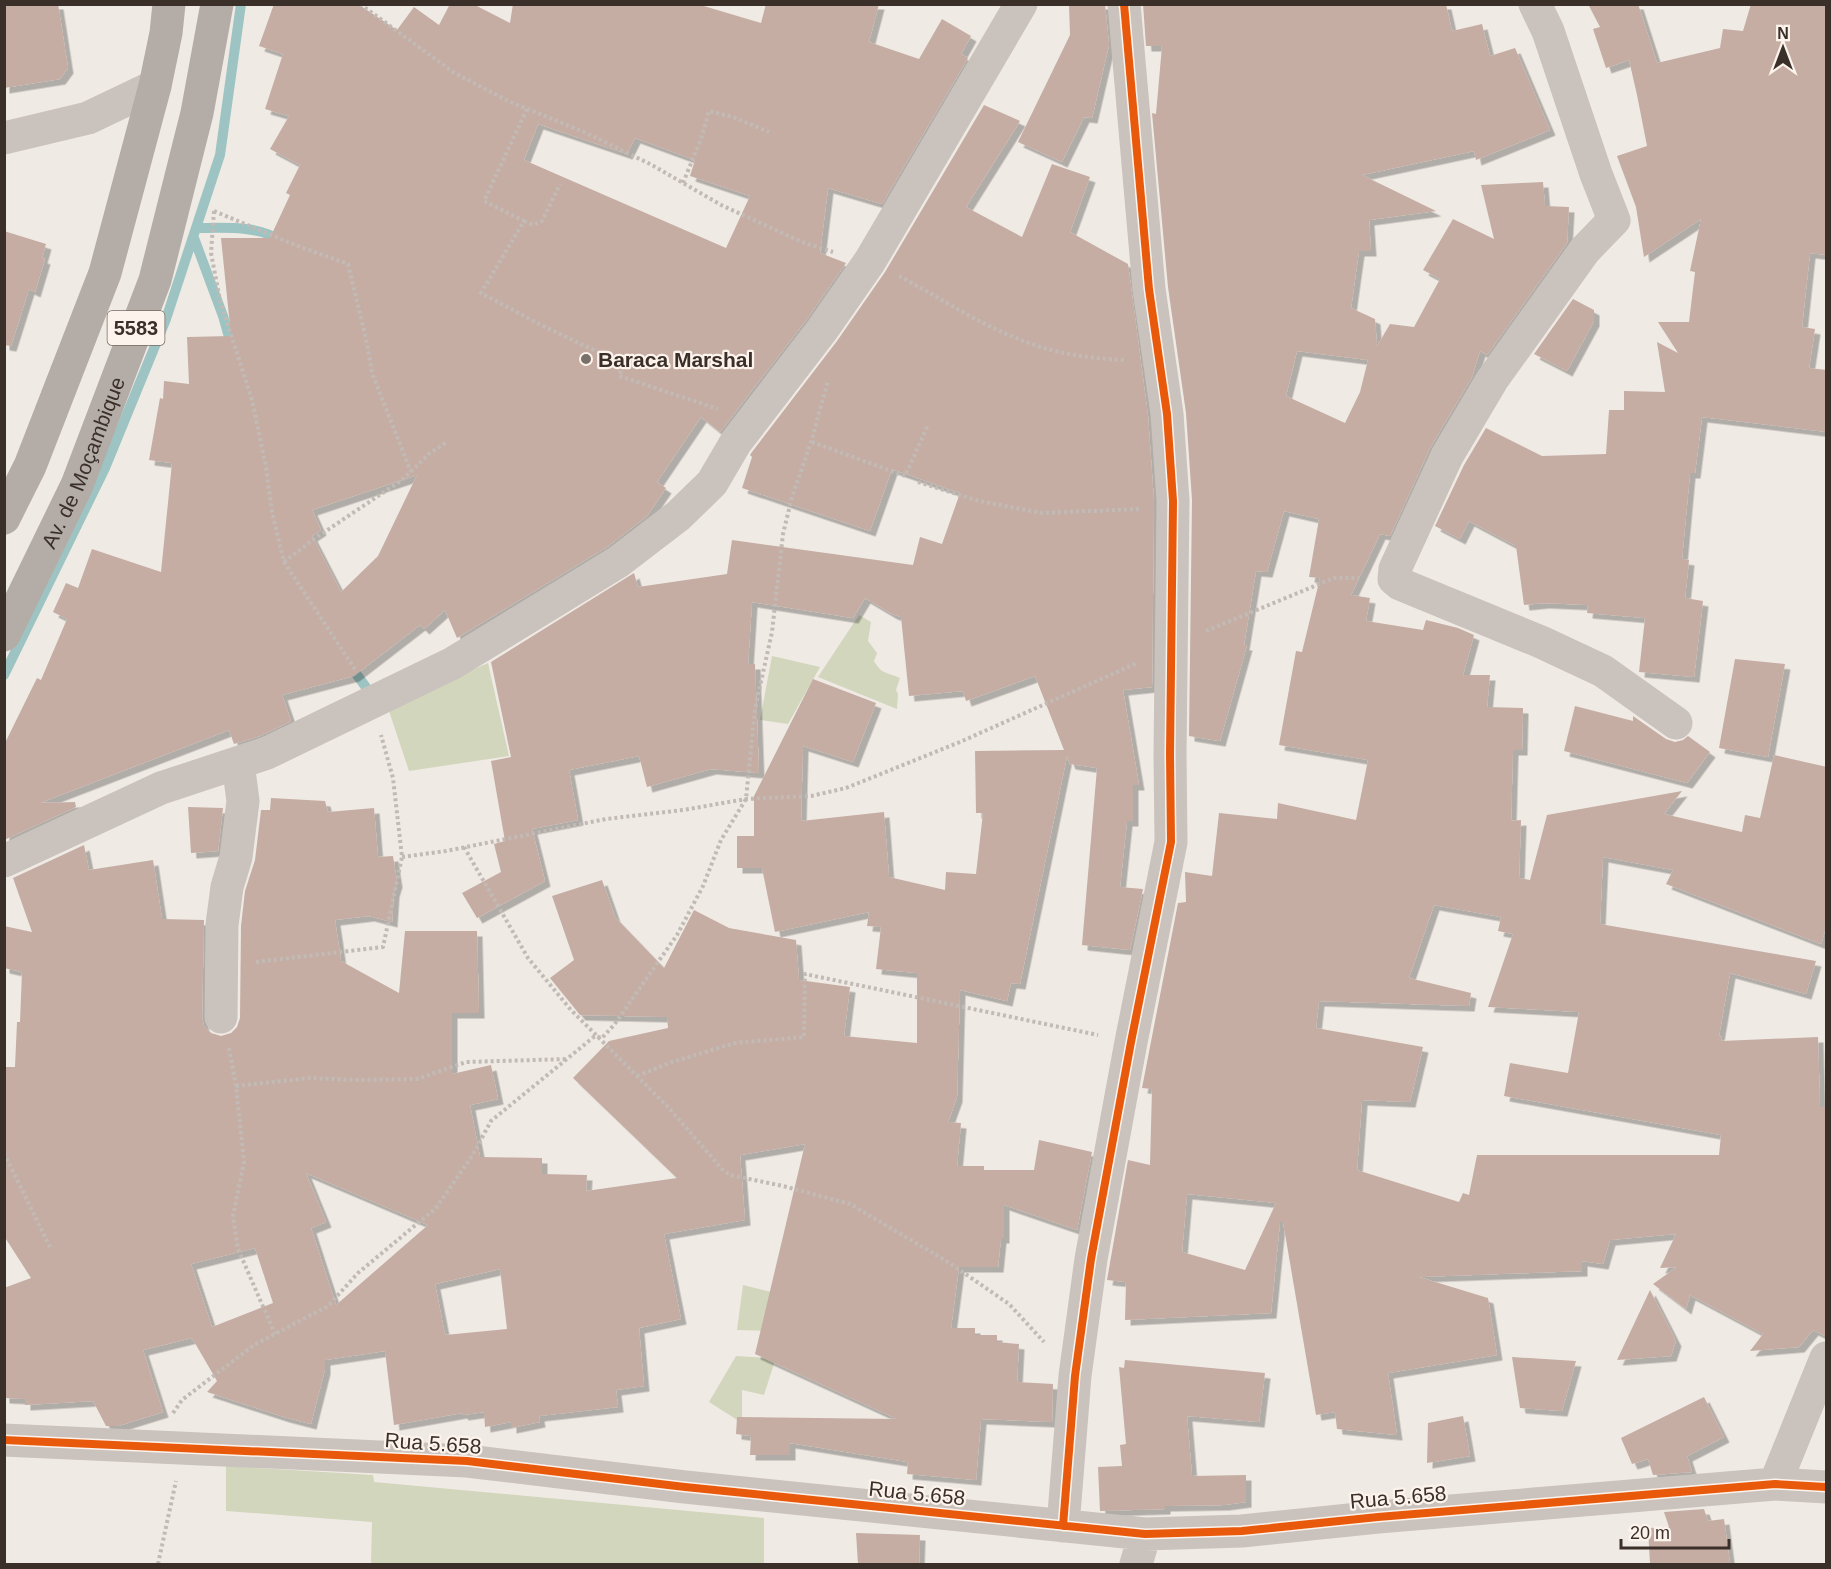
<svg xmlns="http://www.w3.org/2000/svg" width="1831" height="1569" font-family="Helvetica,sans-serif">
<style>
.green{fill:#d2d6bd}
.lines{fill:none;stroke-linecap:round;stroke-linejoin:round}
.stream{stroke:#9dc4c3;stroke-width:10}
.building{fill:#c5ada4;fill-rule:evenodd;filter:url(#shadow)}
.path{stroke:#c2bab5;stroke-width:4;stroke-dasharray:3 3;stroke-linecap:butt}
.minor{stroke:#cac2bc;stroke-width:33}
.trunk{stroke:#b4aca7;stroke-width:33}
.cycleway-casing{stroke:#fcf4ec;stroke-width:11}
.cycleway{stroke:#e8590c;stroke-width:8}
.poi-dot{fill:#7a706a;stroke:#fcf4ec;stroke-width:2}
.labels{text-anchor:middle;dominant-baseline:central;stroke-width:4.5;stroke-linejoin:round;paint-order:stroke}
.shield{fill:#fcf4ec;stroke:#756a64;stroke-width:1.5}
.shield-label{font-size:20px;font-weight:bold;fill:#3b2f29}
.poi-label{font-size:21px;font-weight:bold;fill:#3b2f29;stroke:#fcf4ec;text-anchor:start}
.street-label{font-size:21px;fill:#3b2f29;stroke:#fcf4ec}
</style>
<defs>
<filter id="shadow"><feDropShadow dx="5.5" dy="5.5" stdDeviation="0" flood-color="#0004"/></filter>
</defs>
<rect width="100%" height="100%" fill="#f0eae4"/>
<path class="green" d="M859,615L871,622L868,641L877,653L874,661C882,675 887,672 900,678L896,690L898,694L897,709L818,677Z
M772,656L820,667L788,724L760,720Z
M488,663L509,756L409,771L388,708Z
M743,1285L795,1298L764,1395L742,1390V1423L709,1402L736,1356L769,1358L770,1331L737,1330Z
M226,1466L373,1475L374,1482L764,1518V1564H371L372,1522L226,1511Z"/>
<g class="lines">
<path class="stream" d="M198,228C222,228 263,225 281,242
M194,238L223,316L232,348
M349,664L368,690
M4,675L105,468L166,319L220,155L241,4"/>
</g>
<path class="building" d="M4,4H58L68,68L60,79L4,88Z
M274,4H358L397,30L414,7L439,25L450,4H473L510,23L513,4H697L761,23L766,4H879L869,42L919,59L942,19L971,36L961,54L968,58L882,204L828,188L820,253L846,263L807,319L720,432L701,417L657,482L666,488L647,516L607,547L457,638L445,610L424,629L420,625L354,676L282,695L291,721L260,736L234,744L229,730L40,803L75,802L76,807L4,840V745L37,678L41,680L67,619L53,612L66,583L78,588L92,549L161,572L172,463L149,460L160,398L163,399L164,381L189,384L187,337L231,336L221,238H270L290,195L286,193L300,165L270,149L289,116L265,109L283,54L259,46ZM538,124L627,154L635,138L695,160L690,176L750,196L726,248L524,160ZM417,475L378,556L341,592L312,536L321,530L312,510Z
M1069,4H1105L1109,45L1092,118L1084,117L1062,162L1018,142L1070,35Z
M1143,4H1446L1452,31L1482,24L1490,56L1515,48L1550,130L1476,160L1474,151L1362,175L1436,211L1369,220L1371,251H1359L1351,308L1375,319L1377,346L1390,324L1414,327L1440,279L1423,270L1453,219L1494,239L1481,185L1543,182L1545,206L1569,207L1567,243L1487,355L1480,351L1472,377L1430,448L1390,536L1380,534L1351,595L1370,598L1366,621L1423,630L1426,620L1458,628L1474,635L1463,675H1490L1487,707L1523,708L1522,750H1513L1511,821L1521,820L1519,878L1530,880L1547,815L1682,791L1664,814L1742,832L1745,815L1760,818L1774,755L1827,767V924L1821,944L1666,884L1673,870L1603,857L1600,924L1816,961L1806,994L1730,973L1719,1036L1722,1037L1721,1041L1818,1037L1820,1107H1827V1337L1813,1330L1799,1347L1750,1351L1763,1334L1690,1295L1686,1309L1653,1284L1677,1267L1660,1268L1676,1234L1610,1240L1603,1264L1582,1261V1271L1419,1277L1488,1298L1497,1355L1388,1373L1397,1435L1337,1429L1335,1412L1316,1415L1283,1222H1280L1271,1313L1125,1320L1126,1282L1107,1280L1128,1160L1150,1165L1152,1089L1142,1088L1178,903L1186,902L1185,872L1212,876L1219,813L1277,819L1278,803L1356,820L1368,760L1279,745L1296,651L1302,652L1320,578L1309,577L1319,519L1284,511L1267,572L1256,571L1244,645H1247L1220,741L1189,736L1192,500L1186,413L1168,287L1152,113L1156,114L1162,46H1146ZM1297,351L1368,360L1360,392L1345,423L1286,396ZM1434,905L1501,917L1498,931L1513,934L1488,1007L1579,1012L1568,1073L1510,1063L1504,1096L1721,1135L1719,1155H1477L1469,1195L1463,1193L1459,1202L1357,1170L1362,1100L1410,1102L1423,1047L1316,1028L1319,1001L1469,1006L1471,993L1409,978ZM1187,1194L1276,1203L1245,1270L1182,1252Z
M1588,4H1638L1657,63L1720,48L1723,29L1743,31L1751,4H1827V255L1810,253L1802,327L1815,329L1809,368L1827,370V432L1702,417L1695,473H1690L1682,559L1689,560L1685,598L1703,601L1694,677L1639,672L1645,618L1587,613L1588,605L1544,603L1524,605L1516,546L1469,521L1460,539L1435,526L1464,465L1486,428L1542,456L1606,454L1609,410H1624V391L1665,392L1657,342L1678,353L1658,322H1689L1695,272L1690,271L1701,219L1644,257L1636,207L1617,156L1647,146L1637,95L1629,60L1606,68L1593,29L1600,27Z
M984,105L1020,121L966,207L1022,237L1052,164L1090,177L1070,232L1128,264L1148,416L1154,502L1152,687L1123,690L1139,785H1133V821H1127L1120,887L1143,889L1130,950L1082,945L1097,768L1070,764L1067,756L1020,984L1011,983L1007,1001L960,990L957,1097L948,1122L961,1123L957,1166H984V1170H1034L1039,1140L1092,1152L1077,1230L1004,1205V1238H1001L998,1267H959L951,1328H975V1335H997V1342L1019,1344L1017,1382L1053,1384L1052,1422L981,1419L976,1480L907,1474L908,1462L790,1443V1455H750L751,1436L736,1434L737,1417L897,1419L755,1354L805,1144L740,1155L745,1220L664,1234L681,1319L639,1328L644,1386L616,1390L618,1407L539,1416L540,1422L511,1428V1422L485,1427L484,1412L463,1415L462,1413L394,1425L385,1351L325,1360V1369L311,1424L284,1417L207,1392L217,1381L192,1338L143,1350L163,1412L118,1426H106L93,1401L25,1405V1399L4,1398V1288L31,1278L4,1236V1067H15L17,1022H20L22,972L4,968V926L32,932L13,878L84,845L89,870L153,860L162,919L204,920L202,1017L204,1026L211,1033L221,1036L231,1033L237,1027L240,1018L241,926L245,891L255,860L261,810H270L271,798L325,801L328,812L374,808L378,857L393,856L397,882L394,892L392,922L369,916L335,920L341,961L399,993L405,931H477L479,1013H452V1074L491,1065L498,1099L470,1105L480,1157L542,1158V1174L587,1175L586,1191L677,1178L573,1078L609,1041L668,1028L667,1017L580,1015L576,1010L550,978L574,960L552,896L602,880L615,917L664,968L694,910L729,928L796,940L799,980L850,987L844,1036L917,1043V973L876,969L881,927L867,926L869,912L775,932L762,868H737V836H754V796L813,679L876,703L853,762L803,746L801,821L884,812L889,877L945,890L946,872L976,874L983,813H976L975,751L1064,750L1035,676L966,701L963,691L909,696L901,617L892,614L865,598L853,618L752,602L748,664H755L759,773L711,769L647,787L639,756L569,770L578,820L532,829L545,881L477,918L462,893L501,872L494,844L505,841L491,761L511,757L491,662L634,573L638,587L727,574L732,540L913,565L920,537L942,544L960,493L892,469L870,531L742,488L752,457L750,455L752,452L837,341L885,272ZM306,1173L428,1225L336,1305L311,1228L326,1222ZM255,1248L273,1303L212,1327L191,1264ZM500,1269L507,1329L445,1335L435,1284Z
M4,231L46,244L42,258L45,259L35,292L29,289L11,346L4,345Z
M1573,299L1594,310V321L1567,371L1534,354Z
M1735,659L1785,664L1768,757L1719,748Z
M1575,706L1633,721V716L1666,739L1675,742L1683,740L1688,736L1710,752L1687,783L1564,751Z
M188,807L223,808L218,851L191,853Z
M1650,1290L1676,1341L1671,1356L1617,1360Z
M1512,1357L1576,1361L1562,1411L1520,1408Z
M1125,1360L1265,1373L1259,1422L1187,1416L1192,1476L1246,1475V1502L1224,1505L1165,1506V1509L1100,1511L1098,1467L1122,1466L1120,1445L1126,1444L1119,1367L1124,1368Z
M1704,1397L1724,1437L1687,1456L1692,1472L1653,1475L1648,1459L1632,1464L1621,1438Z
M1463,1416L1470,1456L1427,1463L1428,1423Z
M1704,1509L1708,1521L1724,1519L1730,1564H1650L1648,1528L1669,1527L1664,1512Z
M856,1533L920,1535L919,1564H858Z"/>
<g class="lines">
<path class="path" d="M360,4L453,72L508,101L584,132L650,164L721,205L802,242L833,252
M527,109L484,201L524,221L481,293L541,325L623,364L619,376L718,409
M683,183L701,139L709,111L733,117L769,132
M214,211L211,253L220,300L252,400L266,467L272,512L284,562L356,671
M214,211L295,245L348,264L367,343L372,373L411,472
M524,221L533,225L542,221L560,184
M899,276C944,300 986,329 1035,345C1063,355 1096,359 1126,360
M812,442L905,476L928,425
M918,482L979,501L1042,513L1140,509
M284,562L314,539L402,480L430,453L447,442
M1206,631L1334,578H1359
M464,847L528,958L571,1010L668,1107L722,1169L730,1175L783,1186L850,1204L948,1262L1009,1304L1044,1342
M402,857L446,851L606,819L683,810L746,799L811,796L846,788L960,742L1137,663
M256,962L383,947L402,857L393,778L381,735
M229,1048L236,1086L244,1162L233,1216L238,1249L275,1334
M637,1076L672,1062L735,1043L804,1037L805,974L1098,1035
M236,1086L310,1078L356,1080L417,1079L466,1062L568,1059
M4,1153L50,1247
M173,1413L182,1400L254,1345L328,1306L358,1273L436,1208L472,1156L491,1121L595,1036L602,1038L614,1025L677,935L703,886L721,840L746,799L755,709L772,632L783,534L792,497L811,442L828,381
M158,1564L176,1481"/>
<path class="minor" d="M1535,4L1548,31L1596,174L1614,220L1585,250L1492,380L1447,456L1395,569L1394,579L1400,584L1541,642L1603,671L1676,723
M4,138L88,118L155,86
M4,861L161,788L267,753L453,663L618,562L678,516L712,483L736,442L822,330L870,261L1021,4
M221,1017L222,925L227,887L236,857L243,801L238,763
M4,1440L467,1461L685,1487L1145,1534L1242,1531L1378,1517L1775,1484L1826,1487
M1775,1484L1826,1358
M1063,1526L1075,1376L1091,1259L1131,1042L1171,842L1170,754L1173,501L1167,414L1149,289L1124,4
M1136,1564L1145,1534"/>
<g class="trunk">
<path d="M4,518L30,466L105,273L155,86L166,33L169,4"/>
<path id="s1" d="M4,635L77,485L155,280L197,113L217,4"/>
</g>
<g class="cycleway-casing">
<path id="cycleway" d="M4,1440L467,1461L685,1487L1145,1534L1242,1531L1378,1517L1775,1484L1826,1487
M1063,1526L1075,1376L1091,1259L1131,1042L1171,842L1170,754L1173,501L1167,414L1149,289L1124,4"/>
</g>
<use href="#cycleway" class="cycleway"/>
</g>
<circle class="poi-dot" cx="586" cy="359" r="6"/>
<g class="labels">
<rect class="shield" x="107.5" y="311" width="57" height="34" rx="4.5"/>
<g class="shield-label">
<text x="136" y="328">5583</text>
</g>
<g class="poi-label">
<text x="598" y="359">Baraca Marshal</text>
</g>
<g class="street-label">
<text stroke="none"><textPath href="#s1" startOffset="190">Av. de Moçambique</textPath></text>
<text transform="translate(433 1443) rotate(4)">Rua 5.658</text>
<text transform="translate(917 1493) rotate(6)">Rua 5.658</text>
<text transform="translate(1398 1497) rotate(-5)">Rua 5.658</text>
</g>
</g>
<rect width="1831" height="1569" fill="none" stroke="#3b2f29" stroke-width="12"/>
<g transform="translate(1783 48)" stroke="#fcf4ec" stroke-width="4.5" paint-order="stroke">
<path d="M0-4.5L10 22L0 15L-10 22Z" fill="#3b2f29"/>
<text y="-9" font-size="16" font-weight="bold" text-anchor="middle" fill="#3b2f29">N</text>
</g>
<path d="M1621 1539v9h108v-9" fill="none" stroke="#3b2f29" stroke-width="3"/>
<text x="1630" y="1539" font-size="18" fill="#3b2f29" stroke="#fcf4ec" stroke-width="4.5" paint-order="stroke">20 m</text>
</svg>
